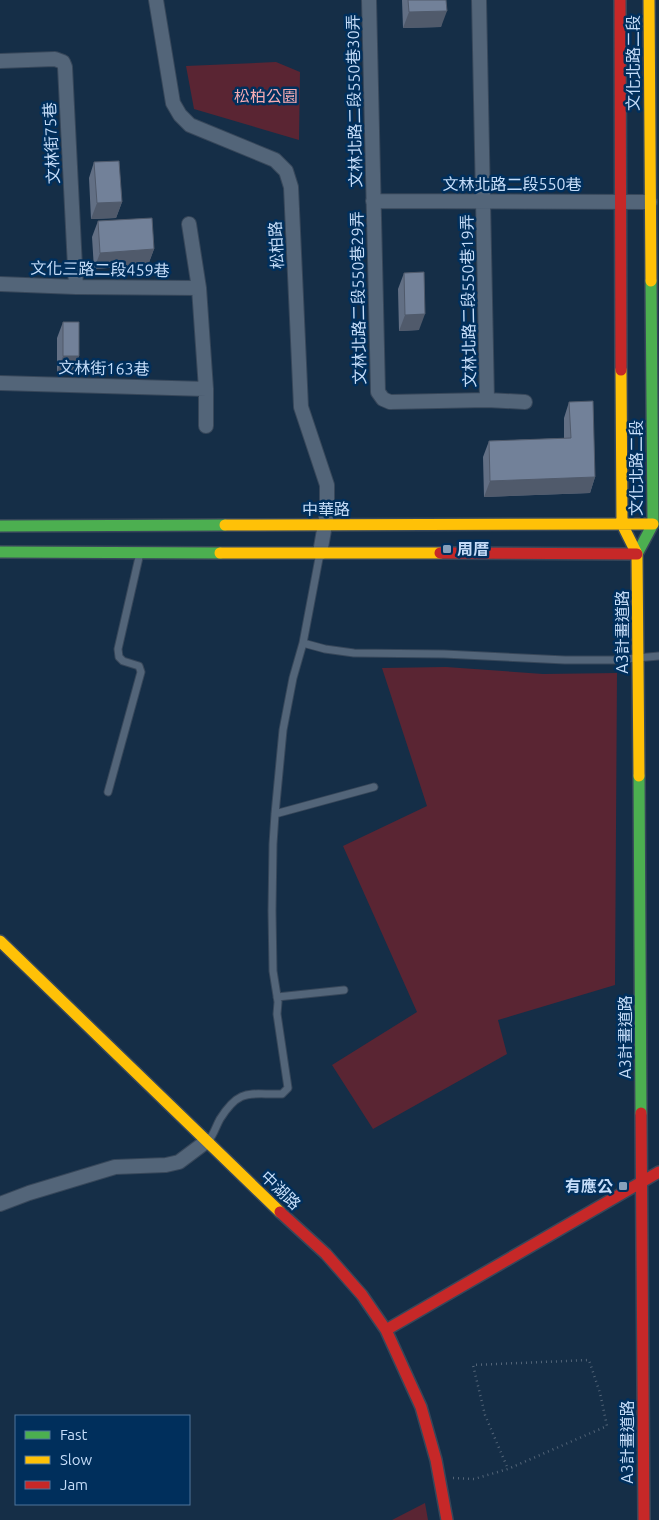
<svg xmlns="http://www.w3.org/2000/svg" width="659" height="1520" font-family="Ubuntu,'Noto Sans TC',sans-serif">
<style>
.green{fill:#5a2533}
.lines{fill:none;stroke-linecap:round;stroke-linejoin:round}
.lane-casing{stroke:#37475a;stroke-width:9}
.street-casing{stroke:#37475a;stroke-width:16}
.fast-casing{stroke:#37475a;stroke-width:14}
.slow-casing{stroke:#37475a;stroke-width:14}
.jam-casing{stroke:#37475a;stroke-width:14}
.path{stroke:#546578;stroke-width:2.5;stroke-dasharray:1 4;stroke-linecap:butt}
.lane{stroke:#536579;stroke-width:7}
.street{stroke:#536579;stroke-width:14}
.fast{stroke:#4caf50;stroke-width:11}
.slow{stroke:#ffc107;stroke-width:11}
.jam{stroke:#c62828;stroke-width:11}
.wall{fill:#626f84}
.shaded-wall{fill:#505a6b}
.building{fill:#728199;stroke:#505a6b}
.poi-dot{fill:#87a0bb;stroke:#002f5c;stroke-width:2}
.labels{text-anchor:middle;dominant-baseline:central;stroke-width:5;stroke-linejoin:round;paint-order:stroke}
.street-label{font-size:16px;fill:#c5ddf9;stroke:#002f5c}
.park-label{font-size:16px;fill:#f5abb2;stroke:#002f5c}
.poi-label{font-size:16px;font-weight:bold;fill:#c5ddf9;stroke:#002f5c;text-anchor:start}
</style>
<rect width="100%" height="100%" fill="#152e47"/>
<path class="green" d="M276,62L300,72L299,140L194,109L186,66Z
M446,667L543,674L617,673L615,985L498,1020L507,1054L373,1129L332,1065L417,1012L343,846L427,806L382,668Z
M425,1503L428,1520H392Z"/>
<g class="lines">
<g class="lane-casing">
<path id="lane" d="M320,553L303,643L325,649L354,653L444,654L565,660H614L659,656
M108,792L141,672L139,666L123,661L119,657L118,649L140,553
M275,814L374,787
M277,997L344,990
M209,1140C214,1134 216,1126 220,1119C240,1087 250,1095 282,1094L288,1088L277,1014L278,1002L273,971L272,911L273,844L275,814L283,730L293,678L303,643"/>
</g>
<g class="street-casing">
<path id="street" d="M156,0L173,103L180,115L190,125L275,160L286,171L291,187L301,407L327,485V513L320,553
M369,0L378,392L383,399L390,402L487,400L525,402
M479,0L487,400
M0,61L55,59L63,62L65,67L76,287
M373,201L650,202
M189,224L199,288L206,389V426
M0,284L76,287L199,288
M0,383L206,389
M0,1204L29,1193L115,1167L166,1165L179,1162L207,1141"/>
</g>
<g class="fast-casing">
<path id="fast" d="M0,526L225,525
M0,552L220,553
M637,554L653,524L651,281
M639,776L641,1113"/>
</g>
<g class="slow-casing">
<path id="slow" d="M649,0L651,281
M621,370L622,524L637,554L639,776
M225,525L653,524
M220,553H440
M0,941L280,1212"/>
</g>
<g class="jam-casing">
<path id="jam" d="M620,0L621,370
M440,553L637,554
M641,1113L644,1520
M280,1212L326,1254L362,1295L386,1330L421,1407L436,1460L447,1520
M386,1330L659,1172"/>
</g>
<path class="path" d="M453,1478L474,1479L508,1469L607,1426L600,1393L589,1360L473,1365L485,1415L508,1469"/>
<use href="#lane" class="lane"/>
<use href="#street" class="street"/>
<use href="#fast" class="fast"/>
<use href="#slow" class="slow"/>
<use href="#jam" class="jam"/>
</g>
<path class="wall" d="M402,0H446L441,27L403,28Z
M94,162L122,202L116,218L91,219L89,178Z
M98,221L154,249L148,265L94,269L92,237Z
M404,273L419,330L399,331L398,289Z
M63,322L79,356L73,372H57V338Z
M569,402L595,477L590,493L484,497L483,457L489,441L564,438V418Z"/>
<path class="shaded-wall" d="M447,11L441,27L403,28L409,12Z
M122,202L116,218L91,219L97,203Z
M154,249L148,265L94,269L100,253Z
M425,314L419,330L399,331L405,315Z
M63,356H79L73,372H57Z
M595,477L590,493L484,497L490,481Z"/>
<path class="building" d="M408,0H446L447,11L409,12Z
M119,161L122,202L97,203L94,162Z
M152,218L154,249L100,253L98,221Z
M424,272L425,314L405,315L404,273Z
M63,322H79V356H63Z
M593,401L595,477L490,481L489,441L571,438L569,402Z"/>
<g class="poi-dot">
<rect x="442" y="544" width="10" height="10" rx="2.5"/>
<rect x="618" y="1181" width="10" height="10" rx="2.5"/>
</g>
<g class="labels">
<g class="street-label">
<text transform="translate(633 63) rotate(-90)">文化北路二段</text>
<text transform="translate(354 101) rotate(-91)">文林北路二段550巷30弄</text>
<text transform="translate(51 143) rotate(-93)">文林街75巷</text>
<text x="512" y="184">文林北路二段550巷</text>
<text transform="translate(276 245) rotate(-93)">松柏路</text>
<text transform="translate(100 269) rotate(1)">文化三路二段459巷</text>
<text transform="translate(358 298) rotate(-91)">文林北路二段550巷29弄</text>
<text transform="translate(468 301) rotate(-91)">文林北路二段550巷19弄</text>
<text transform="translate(104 368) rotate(1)">文林街163巷</text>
<text transform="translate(636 468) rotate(-90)">文化北路二段</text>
<text x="326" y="509">中華路</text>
<text transform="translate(622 632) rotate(-90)">A3計畫道路</text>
<text transform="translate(625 1037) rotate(-90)">A3計畫道路</text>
<text transform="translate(281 1190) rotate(44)">中湖路</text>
<text transform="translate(627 1442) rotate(-90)">A3計畫道路</text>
</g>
<g class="park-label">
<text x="266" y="96">松柏公園</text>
</g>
<g class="poi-label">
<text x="457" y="549">周厝</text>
<text x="613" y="1186" text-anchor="end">有應公</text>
</g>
</g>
<rect x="15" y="1415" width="175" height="90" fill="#002f5c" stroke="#4f759b"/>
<rect x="25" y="1431" width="25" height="8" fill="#4caf50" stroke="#4f759b"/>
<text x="60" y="1440" font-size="15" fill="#c5ddf9">Fast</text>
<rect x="25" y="1456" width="25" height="8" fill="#ffc107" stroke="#4f759b"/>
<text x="60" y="1465" font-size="15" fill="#c5ddf9">Slow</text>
<rect x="25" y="1481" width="25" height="8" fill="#c62828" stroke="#4f759b"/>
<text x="60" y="1490" font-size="15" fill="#c5ddf9">Jam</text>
</svg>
